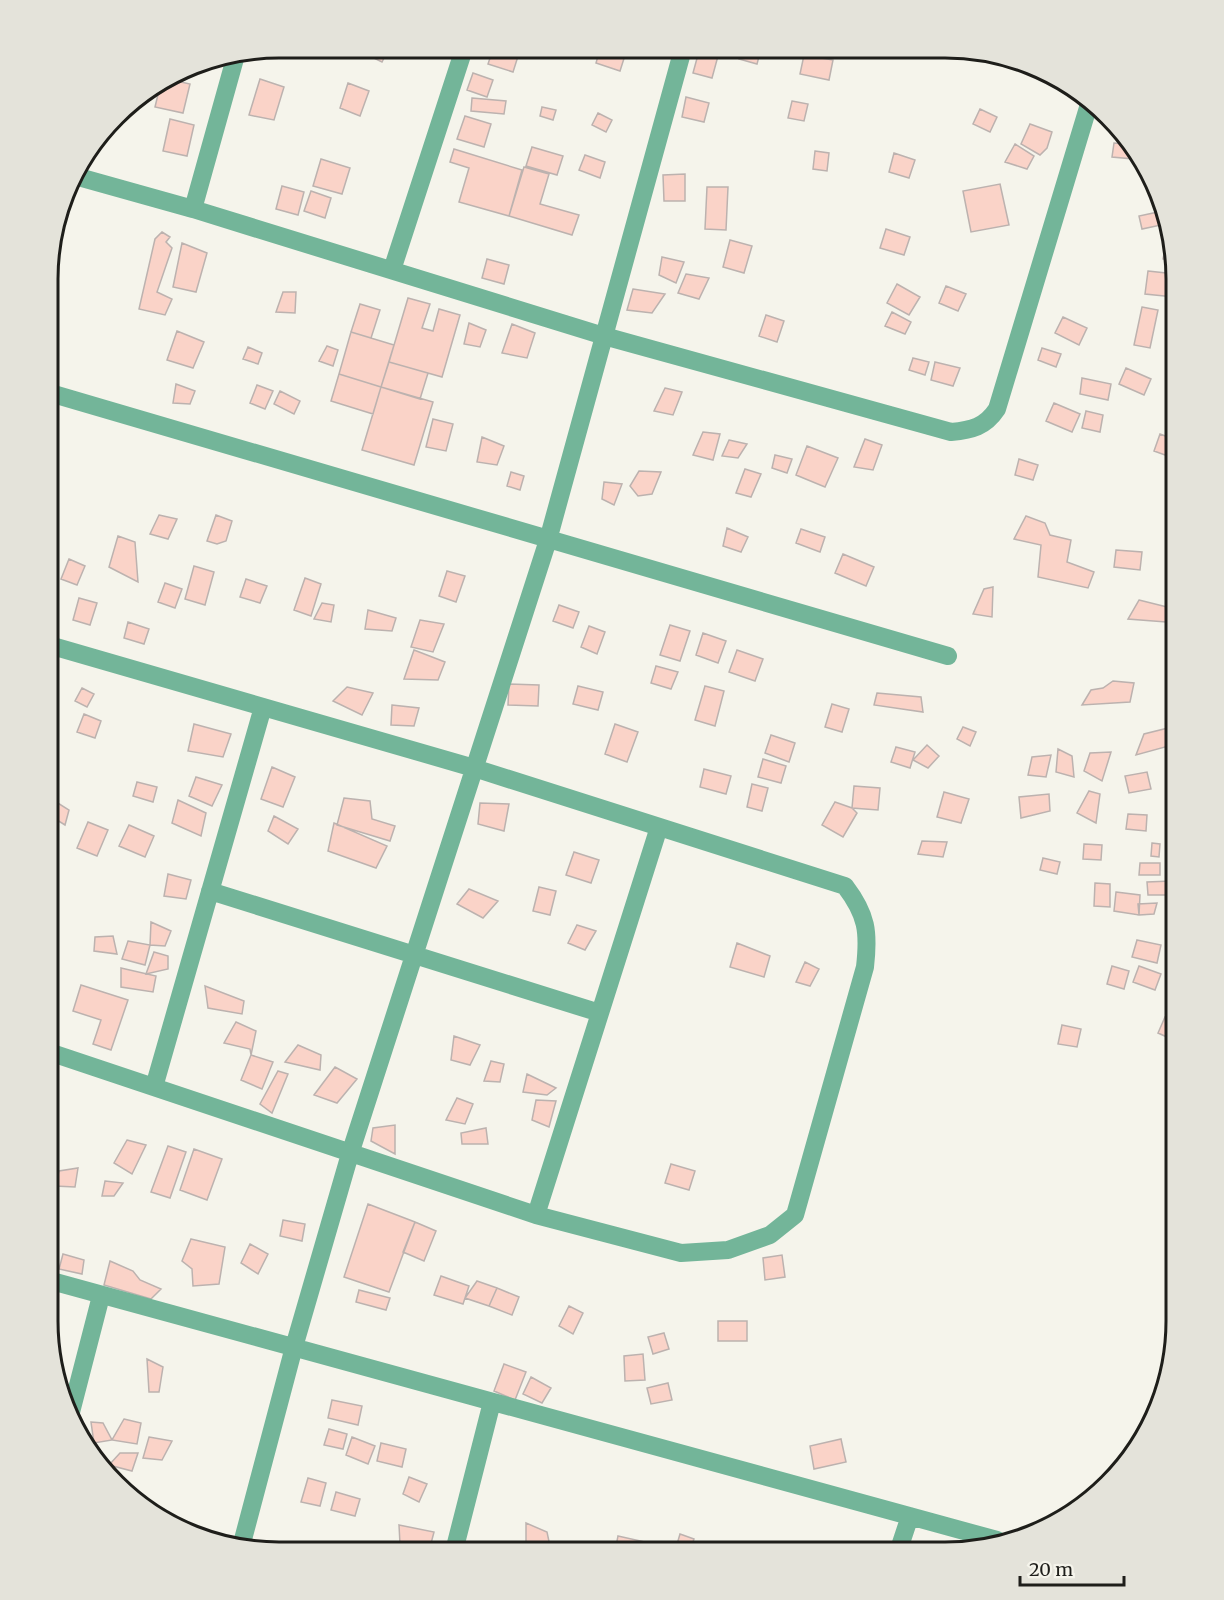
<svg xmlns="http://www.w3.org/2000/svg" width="1224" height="1600" font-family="Merriweather,serif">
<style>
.building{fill:#fad3c8;stroke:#bcb2af;stroke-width:1.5}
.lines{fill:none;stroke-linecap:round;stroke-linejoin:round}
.minor{stroke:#73b599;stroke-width:18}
.rim{fill:none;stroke:#1e1e1a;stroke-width:3}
</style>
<rect width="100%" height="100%" fill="#f5f4eb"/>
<path class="building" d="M358,48H389L382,62L357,50Z
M493,49L520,50L513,72L488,64Z
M600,49H627L620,71L596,63Z
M742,49H761L757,64L739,59Z
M838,50H864L862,57Z
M699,51L718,56L712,78L693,73Z
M804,55L833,60L829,80L800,74Z
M473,73L493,80L487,97L467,90Z
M260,79L284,87L274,120L249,115Z
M172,80L190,84L183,113L155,107L160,86Z
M348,83L369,91L360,116L340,108Z
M686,97L709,103L704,122L682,117Z
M472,98L506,101L504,114L471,111Z
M792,101L808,104L804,121L788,118Z
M542,107L556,110L553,120L540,116Z
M980,109L997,117L990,132L973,124Z
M598,113L612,120L606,132L592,125Z
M465,116L491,124L484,147L457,139Z
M170,119L194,125L187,156L163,151Z
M1030,124L1052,132L1047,148L1040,155L1021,144Z
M1114,143L1124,144L1134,159L1112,157Z
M1015,144L1034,156L1027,169L1005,162Z
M532,147L563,156L557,175L526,166Z
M454,149L522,170L509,216L459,202L469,168L450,162Z
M815,151L829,153L827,171L813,169Z
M894,153L915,160L909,178L889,172Z
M585,155L605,162L600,178L579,170Z
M321,159L350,168L342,194L313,186Z
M524,167L549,174L540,204L579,215L572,235L509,216Z
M685,174V201H664L663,175Z
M1000,184L1009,225L971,232L963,191Z
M282,186L304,192L298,215L276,209Z
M707,187H728L726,230L705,229Z
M311,191L331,198L325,218L304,211Z
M1158,212L1161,225L1142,229L1139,216Z
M886,229L910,237L904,255L880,248Z
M162,232L170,237L166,242L172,248L157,292L172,299L165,315L139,309L155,239Z
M730,240L752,246L744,273L723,267Z
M182,243L207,253L196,292L173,287Z
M1166,245L1168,246L1172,261L1163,259Z
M662,257L684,262L676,283L659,275Z
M487,259L509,265L504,284L482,278Z
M1148,271L1175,274L1174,297L1145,294Z
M686,274L709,278L699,299L678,293Z
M897,284L920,297L909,315L887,303Z
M946,286L966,294L958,311L939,303Z
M633,289L665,294L652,313L627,310Z
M283,292H296L295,313L276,312Z
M408,298L430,304L422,328L433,331L439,309L460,315L442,377L389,362Z
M360,304L380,310L371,338L351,332Z
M1142,307L1158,310L1150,348L1134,345Z
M892,312L911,322L905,334L885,326Z
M766,315L784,321L777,342L759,336Z
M1063,317L1087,328L1079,345L1055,333Z
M469,323L486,330L480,347L464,344Z
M512,324L535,333L527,358L502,353Z
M177,331L204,342L193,368L167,360Z
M351,332L394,345L381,387L339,374Z
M327,346L338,350L333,366L319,361Z
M248,347L262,353L258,364L243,359Z
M1042,348L1061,354L1056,367L1038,360Z
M913,358L929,362L925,375L909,370Z
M389,362L428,373L420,399L381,387Z
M935,362L960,368L953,386L931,380Z
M1126,368L1151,379L1144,395L1119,384Z
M339,374L381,387L373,414L331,401Z
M1082,378L1111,384L1108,400L1080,394Z
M1174,378H1176V398L1171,397Z
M176,384L195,391L190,404L173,403Z
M257,385L273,391L265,409L250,403Z
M381,387L433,402L414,465L362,450Z
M665,388L682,392L673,415L654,411Z
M280,391L300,401L294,414L274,404Z
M1054,403L1080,414L1072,432L1046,421Z
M1086,411L1103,415L1100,432L1082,428Z
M433,419L453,424L446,451L426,447Z
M703,432L720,434L713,460L693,455Z
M1160,434L1176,440V459L1154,451Z
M482,437L504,446L497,465L477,462Z
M865,439L882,445L873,470L854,467Z
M729,440L747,444L738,458L722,456Z
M807,446L838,458L825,487L796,475Z
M775,455L792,459L787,473L772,468Z
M1019,459L1038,465L1033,480L1015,475Z
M745,469L761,474L751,497L736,493Z
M639,471L661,472L652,494L638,496L630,486Z
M511,472L524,476L520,490L507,486Z
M604,482L622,484L614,505L602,499Z
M159,515L177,519L168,539L150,534Z
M216,515L232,521L226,541L217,544L207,541Z
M1026,516L1045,523L1050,535L1071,540L1067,562L1094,572L1088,588L1038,577L1041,545L1014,539Z
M727,528L748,537L741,552L723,546Z
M801,529L825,537L820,552L796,543Z
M118,536L135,542L138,582L109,567Z
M1116,550L1142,552L1140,570L1114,567Z
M843,554L874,567L866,586L835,573Z
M69,559L85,566L77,585L61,579Z
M194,566L214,572L205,605L185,599Z
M447,571L465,576L456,602L439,596Z
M305,578L321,584L311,616L294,610Z
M246,579L267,586L260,603L240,597Z
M165,583L182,589L175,608L158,602Z
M993,587L992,617L973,614L984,589Z
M79,598L97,603L90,625L73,620Z
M1139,600L1175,609L1166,622L1128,619Z
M322,603L334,605L331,622L314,619Z
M559,605L579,612L573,628L553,621Z
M368,610L396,618L392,631L365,629Z
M420,620L444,624L433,652L411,647Z
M128,622L149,629L144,644L124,638Z
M670,625L690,631L680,661L660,655Z
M589,626L605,632L597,654L581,647Z
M703,633L726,641L718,663L696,655Z
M414,650L445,662L438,680L404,679Z
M737,650L763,659L755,681L729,672Z
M656,666L678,672L671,689L651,683Z
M1113,681L1134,683L1130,702L1082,705L1091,690L1103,688Z
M509,684L539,685L538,706L508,705Z
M578,686L603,692L598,710L573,704Z
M705,686L724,691L715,726L695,720Z
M347,687L373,693L362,715L333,701Z
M82,688L94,694L87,707L75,701Z
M877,693L921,697L923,712L874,705Z
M832,704L849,709L842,732L825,727Z
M392,705L419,708L414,726L391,725Z
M84,714L101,721L95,738L77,732Z
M194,724L231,734L223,757L188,751Z
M615,724L638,732L627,762L605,754Z
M1176,726V744L1136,755L1144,734Z
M963,727L976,732L970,746L957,739Z
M771,735L795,743L789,762L765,753Z
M927,745L939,756L928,768L913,760Z
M896,747L915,752L910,768L891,762Z
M1058,749L1072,756L1074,777L1056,772Z
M1111,752L1102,781L1084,771L1090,753Z
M1051,755L1046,777L1028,775L1032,757Z
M763,759L786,766L781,783L758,777Z
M272,767L295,777L283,807L261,799Z
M704,769L731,776L726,794L700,787Z
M1147,772L1151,789L1129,793L1125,776Z
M196,777L222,785L212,806L189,796Z
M137,782L157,787L153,802L133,796Z
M752,784L768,788L762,811L747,807Z
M854,786L880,788L878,810L852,808Z
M1089,791L1100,794L1096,823L1077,813Z
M944,792L969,799L961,823L937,817Z
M1049,794L1050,811L1021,818L1019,797Z
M344,798L370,801L372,819L395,826L390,841L337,825Z
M53,800L69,810L65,825L49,815V807Z
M178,800L206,813L201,836L172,823Z
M835,802L852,808L857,813L843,837L822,825Z
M480,803L509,804L504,831L478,824Z
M1128,814L1147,815L1146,831L1126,829Z
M274,816L298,829L288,844L268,831Z
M88,822L108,830L97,856L77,848Z
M334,823L387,846L376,868L328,851Z
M129,825L154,836L145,857L119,846Z
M922,841L947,842L943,857L918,854Z
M1167,842H1176V869H1166Z
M1152,843L1160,844L1159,857L1151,856Z
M1084,844L1102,845L1101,860L1083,859Z
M574,852L599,860L591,883L566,875Z
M1043,858L1060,862L1057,874L1040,870Z
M1140,863H1160V875H1139Z
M168,874L191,880L186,899L164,896Z
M1171,881V895H1148L1147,882Z
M1095,883L1110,884V907L1094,906Z
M539,887L556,891L550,915L533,911Z
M469,889L498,901L483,918L457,904Z
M1116,892L1140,895L1139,915L1114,911Z
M1157,903L1154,914L1139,915L1138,904Z
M151,922L171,931L165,946L150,945Z
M577,925L596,931L585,950L568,943Z
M113,936L117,954L94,951L95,937Z
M1137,940L1161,945L1157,963L1132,957Z
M128,941L150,945L145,965L122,959Z
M737,943L770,956L764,977L730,967Z
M154,952L168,956V969L146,974Z
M805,962L819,969L810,986L796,982Z
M1112,966L1129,971L1124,989L1107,984Z
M1139,966L1161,974L1155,990L1133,982Z
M121,968L156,976L153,992L121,987Z
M81,985L128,1000L111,1050L93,1044L101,1020L73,1011Z
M205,986L244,1001L242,1014L208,1008Z
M1165,1017L1176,1021V1041L1158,1033Z
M236,1022L256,1031L251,1055L250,1049L224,1043Z
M1062,1025L1081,1029L1077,1047L1058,1044Z
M454,1036L480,1045L470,1065L451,1060Z
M298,1045L321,1055L320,1070L285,1062Z
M251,1055L273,1062L262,1089L241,1080Z
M491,1061L504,1064L500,1082L484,1081Z
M335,1067L357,1079L337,1103L314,1095Z
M278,1071L288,1074L272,1113L260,1104Z
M527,1074L556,1088L547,1095L523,1092Z
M457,1098L473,1104L465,1124L446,1120Z
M536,1100L556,1101L549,1127L532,1120Z
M395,1125V1154L371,1141L373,1128Z
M486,1128L488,1144H462L461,1133Z
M127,1140L146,1145L132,1174L114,1163Z
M168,1146L186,1152L170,1198L151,1192Z
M194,1149L222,1159L207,1200L180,1190Z
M671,1164L695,1171L689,1190L665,1183Z
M78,1168L75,1187L55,1186L59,1171Z
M105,1181L123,1183L114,1196H102Z
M368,1204L415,1222L389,1292L344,1277Z
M283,1220L305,1224L302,1241L280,1236Z
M415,1222L436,1231L424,1261L403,1252Z
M191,1239L225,1247L219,1284L193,1286L192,1269L182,1261Z
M250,1244L268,1254L258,1274L241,1263Z
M63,1254L84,1260L82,1274L59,1269Z
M782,1255L785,1277L765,1280L763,1258Z
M110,1261L133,1271L140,1280L161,1289L151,1299L104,1285Z
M441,1276L469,1286L463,1304L434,1295Z
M477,1281L497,1288L489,1306L465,1298Z
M497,1288L519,1297L512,1315L489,1306Z
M359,1290L390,1298L386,1310L356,1302Z
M569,1306L583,1313L573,1334L559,1326Z
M718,1321H747V1341H718Z
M664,1333L669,1349L653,1354L648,1337Z
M643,1354L645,1380L625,1381L624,1356Z
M147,1359L163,1367L159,1392H149Z
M504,1364L526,1372L515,1400L494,1391Z
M531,1377L551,1388L542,1403L523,1394Z
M668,1383L672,1400L651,1404L647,1388Z
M332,1400L362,1406L358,1425L328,1418Z
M124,1419L141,1423L137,1444L112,1440Z
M91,1422L103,1423L112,1440L94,1443Z
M329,1429L347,1434L343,1449L324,1445Z
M149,1437L172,1441L162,1460L143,1458Z
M352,1437L375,1446L368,1464L346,1455Z
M841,1439L846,1462L814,1469L810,1446Z
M381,1443L406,1449L402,1467L377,1461Z
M120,1453H138L132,1471L109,1465Z
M409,1477L427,1484L419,1502L403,1494Z
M308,1478L326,1483L320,1506L301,1502Z
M336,1492L360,1499L355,1516L331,1510Z
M526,1523L547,1532L551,1551L526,1548Z
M399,1525L434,1532L429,1551L400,1544Z
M680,1534L694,1539L690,1551H675Z
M618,1536L645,1542L643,1551H615Z
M559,1546L587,1551H558Z"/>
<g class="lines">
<path class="minor" d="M75,176L193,209L604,336L951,432C972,430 985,427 997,409L1090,101
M193,209L236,55
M392,270L464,49
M50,393L948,656
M210,891L600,1013
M49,1052L536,1215L681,1253L728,1250L770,1235L795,1215L865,967C869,932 867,915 845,886L474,768L49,645
M154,1087L263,707
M536,1215L659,827
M48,1280L997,1540
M70,1416L101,1296
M241,1547L294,1347L350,1154L548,540L683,49
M454,1551L492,1402
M898,1552L910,1516"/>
</g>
<path d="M0 0H1224V1600H0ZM279 58H945A221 221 0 0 1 1166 279V1321A221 221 0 0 1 945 1542H279A221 221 0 0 1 58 1321V279A221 221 0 0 1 279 58Z" fill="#e4e3da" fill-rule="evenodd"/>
<path class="rim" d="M279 58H945A221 221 0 0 1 1166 279V1321A221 221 0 0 1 945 1542H279A221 221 0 0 1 58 1321V279A221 221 0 0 1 279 58Z"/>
<path d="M1020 1576v9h104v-9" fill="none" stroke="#1e1e1a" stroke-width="3"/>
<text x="1029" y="1576" font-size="18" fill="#1e1e1a" stroke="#f5f4eb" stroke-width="4.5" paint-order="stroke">20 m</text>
</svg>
